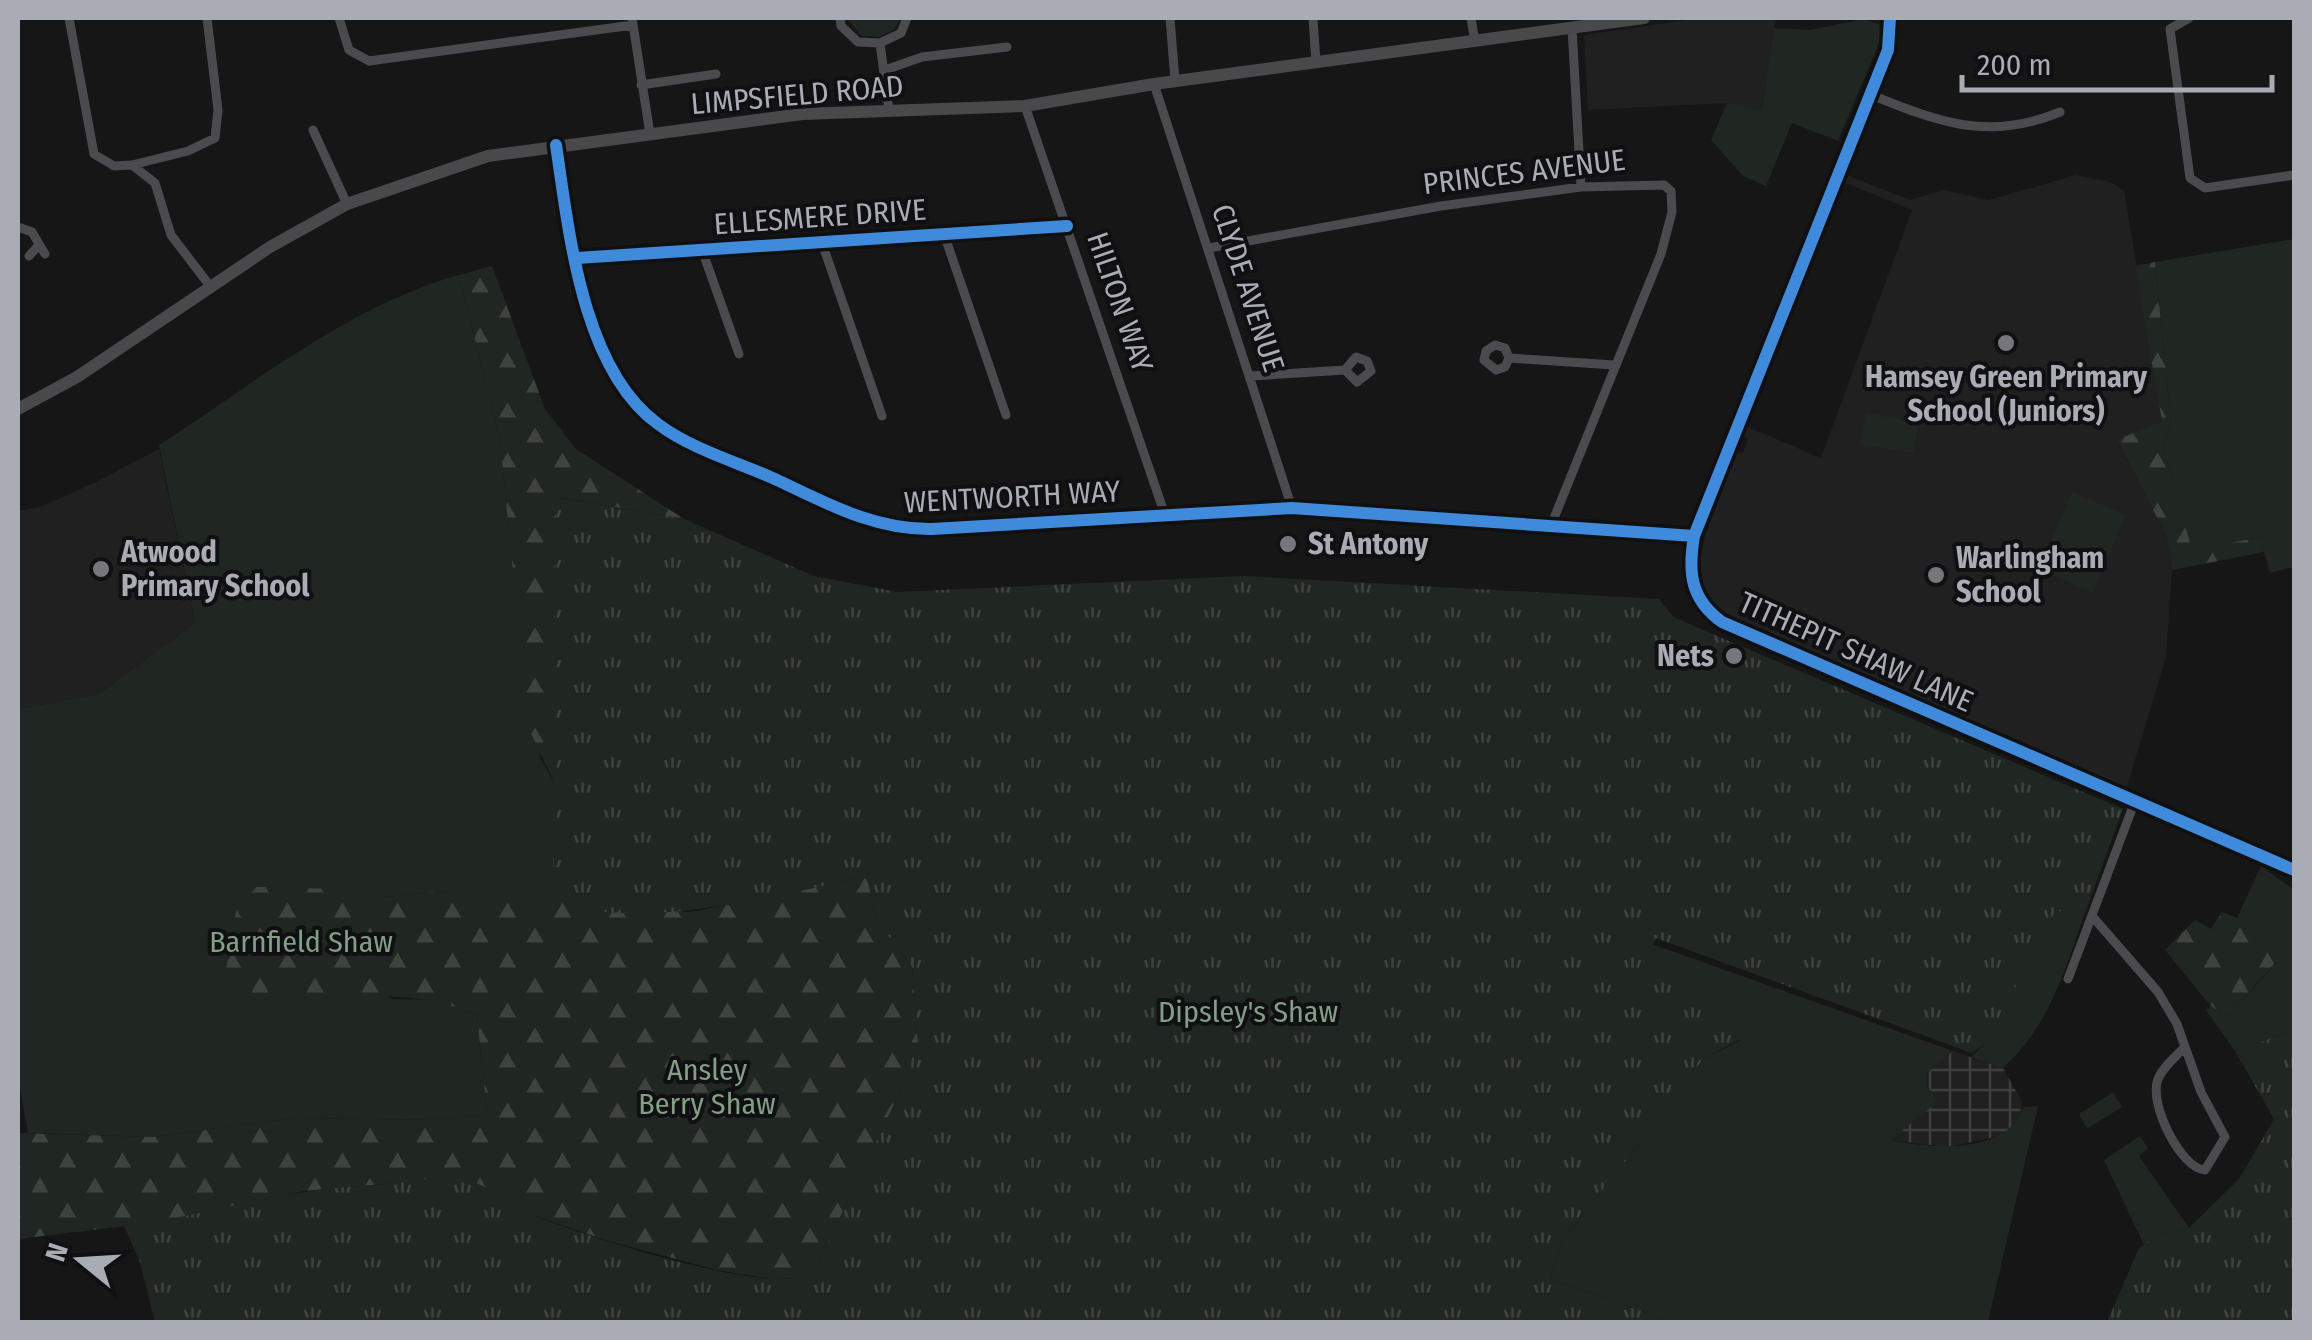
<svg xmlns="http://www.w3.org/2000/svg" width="2312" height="1340" font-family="'Fira Sans Condensed',sans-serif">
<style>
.built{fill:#202021}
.industrial{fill:url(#industrial-grid)}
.grass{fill:#202621}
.forest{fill:url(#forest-firs)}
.park{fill:url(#park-tufts)}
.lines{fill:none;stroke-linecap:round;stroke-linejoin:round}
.minor{stroke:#4b4b4f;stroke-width:9}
.tertiary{stroke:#4b4b4f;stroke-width:10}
.secondary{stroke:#49494c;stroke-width:12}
.cycleway-casing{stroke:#101012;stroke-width:19}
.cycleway{stroke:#408adc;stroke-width:12}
.poi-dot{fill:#76777d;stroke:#101012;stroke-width:4}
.labels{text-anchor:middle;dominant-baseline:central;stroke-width:8;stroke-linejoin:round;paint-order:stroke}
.street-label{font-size:30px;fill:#a9abb5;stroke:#101012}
.poi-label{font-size:30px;font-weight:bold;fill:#a9abb5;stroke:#101012;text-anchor:start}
.park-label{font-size:30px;fill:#829e87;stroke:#101012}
</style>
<defs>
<pattern id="industrial-grid" width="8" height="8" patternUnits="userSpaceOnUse" patternTransform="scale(2.5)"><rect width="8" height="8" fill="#202021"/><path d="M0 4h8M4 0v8" fill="none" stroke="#3e3e3f"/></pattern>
<pattern id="forest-firs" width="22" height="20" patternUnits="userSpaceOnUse" patternTransform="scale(2.5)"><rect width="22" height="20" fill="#202621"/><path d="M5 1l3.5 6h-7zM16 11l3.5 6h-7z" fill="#3e433f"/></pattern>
<pattern id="park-tufts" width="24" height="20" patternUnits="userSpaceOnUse" patternTransform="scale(2.5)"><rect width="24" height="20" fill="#202621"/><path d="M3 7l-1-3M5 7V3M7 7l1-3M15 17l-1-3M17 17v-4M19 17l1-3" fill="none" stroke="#3e433f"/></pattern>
</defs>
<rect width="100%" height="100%" fill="#161616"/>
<path class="built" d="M1701,18L1776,19L1762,111L1727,103L1588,110L1584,35Z
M1844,174L1910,200L1944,190L1989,200L2076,175L2110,182L2124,190L2162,421L2117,441L2166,535L2172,570L2166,657L2126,790L1726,615L1705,593L1698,565L1705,537L1735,454L1743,453L1748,439L1742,434L1746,426L1821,458L1912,210L1841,181Z
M159,449L195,623L99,694L18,709V511L40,507L96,482Z"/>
<path class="industrial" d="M1953,1051L2003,1068L2022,1102L2018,1125L2004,1135L1949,1147L1889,1140L1938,1101L1927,1086L1928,1072Z"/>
<path class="grass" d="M847,18H900L895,29L879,37L861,36Z
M1863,19L1879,24L1881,39L1838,141L1792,123L1766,186L1743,176L1711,140L1727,103L1762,110L1774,28L1811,30Z
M2294,239V567L2270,573L2260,537L2192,551L2163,446L2171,423L2155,262Z
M459,275L500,440L520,642L541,760L554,782L553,899L433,892L387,897L316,889L237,905L234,936L226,951L285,994L358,996L380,992L393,999L442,1000L477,1016L487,1115L435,1120L295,1118L153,1137L28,1133L18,1077V709L99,694L195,623L159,445C254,384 348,306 459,275Z
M1866,413L1919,423L1913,453L1860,444Z
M2072,492L2126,515L2093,593L2039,570Z
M2261,866L2294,890V1030L2235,1051L2206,1010L2211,1006L2227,1017L2277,962L2237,918Z
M2056,909L2083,918C2064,974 2048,1027 2003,1068L1971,1057L1985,1044Z
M1652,944L1953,1051L1928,1072L1927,1086L1938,1101L1891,1140C1931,1149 2008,1155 2023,1107L2038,1106L1988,1322H1672L1550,1279L1563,1239L1654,1125L1675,1090L1704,1059L1741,1040Z
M2113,1092L2122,1107L2087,1129L2079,1114Z
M2140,1136L2148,1148L2139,1156L2189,1228L2159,1235L2144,1245L2104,1160Z"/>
<path class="forest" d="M2155,262L2171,423L2163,446L2192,550L2261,537L2264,552L2172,570L2166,535L2117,440L2162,421L2135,266Z
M492,266L545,409L576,449L684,519L557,497L662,910L691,912L867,877L877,921L912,967L918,1042L901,1090L815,1270L807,1278L771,1279L717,1270L605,1240L530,1214L470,1181L432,1180L304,1191L175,1220L18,1239V1133L153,1137L295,1118L435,1120L487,1115L477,1016L473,1014C419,990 370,998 313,997C288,997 261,994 235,993L225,977L237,905L257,887L343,889L387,897L433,892L553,898L554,782L528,727L500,440L459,275Z
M2222,912L2237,918L2277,961L2227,1017L2211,1006L2165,950L2195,920L2211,929Z"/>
<path class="park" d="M556,497L684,519L814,576L898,592L1243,576L1659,599L1673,617L2123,809L2083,918L2056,910L1985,1044L1972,1053L1656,938L1653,945L1748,1035L1704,1059L1675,1090L1654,1125L1563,1239L1550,1279L1672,1322H155L140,1262L124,1226C185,1219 243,1201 304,1192C331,1187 359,1187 387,1184C413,1181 445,1174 470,1181C491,1187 511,1205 531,1214C572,1232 787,1304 815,1270L901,1090L918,1042L912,967L877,921L867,877C776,894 639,935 553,899Z
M2294,1030V1322H2107L2139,1248L2159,1235L2189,1228L2239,1179L2274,1119L2235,1051Z"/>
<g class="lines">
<path class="minor" d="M69,18L94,154L114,166L132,165L155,183L171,235L210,286
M339,18L349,50L369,61L633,25
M632,18L650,134
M840,18L841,26L858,42L880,43L889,111
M1170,18L1175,81
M1313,18L1316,63
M1471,18L1475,42
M2189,18L2170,29L2190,178L2205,188L2294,175
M1572,28L1581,187
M880,43L901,33L907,18
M885,70L922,57L1007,47
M1154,84L1292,508
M641,85L716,74
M1869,94C1938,122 1988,142 2060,112
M1025,106L1165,515
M313,130L347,204
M556,145C569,232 582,369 658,424C691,449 737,462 775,479C826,503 874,530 932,529L1292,508L1694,536
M132,165L188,151L215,138L218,110L207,18
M18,227L32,232L45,254
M944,234L1006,415
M822,243L882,416
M1209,248L1441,206L1581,187L1664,185L1671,191L1672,212L1661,254L1552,523
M702,250L739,354
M29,256L39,245
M577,258L1067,226
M1509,358L1505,367L1496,370L1484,360L1486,351L1495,345L1505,348L1509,358L1614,365
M1251,376L1345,370L1357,382L1371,371L1367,361L1356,357L1345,370
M2092,916L2158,992L2177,1024L2201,1092L2225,1137L2205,1170C2181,1169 2148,1103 2158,1079C2163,1067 2175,1057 2184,1048
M2068,979L2135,801"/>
<path class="tertiary" d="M1890,18L1888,50L1694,536C1688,572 1690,599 1722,622L2294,870"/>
<path class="secondary" d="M18,409L77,377L270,247L347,204L488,156L802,114L1025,106L1154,84L1644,18"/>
<g class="cycleway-casing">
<path id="cycleway" d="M1890,18L1888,50L1694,536C1688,572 1690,599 1722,622L2294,870
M556,145C569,232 582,369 658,424C691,449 737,462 775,479C826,503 874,530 932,529L1292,508L1694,536
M577,258L1067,226"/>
</g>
<use href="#cycleway" class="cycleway"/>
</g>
<g class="poi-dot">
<circle cx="2006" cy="343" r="10"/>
<circle cx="1288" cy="544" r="10"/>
<circle cx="101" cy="569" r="10"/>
<circle cx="1936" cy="575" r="10"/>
<circle cx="1734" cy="656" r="10"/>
</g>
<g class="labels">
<g class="street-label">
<text transform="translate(797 95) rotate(-5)">LIMPSFIELD ROAD</text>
<text transform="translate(1524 172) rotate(-7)">PRINCES AVENUE</text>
<text transform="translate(820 217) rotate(-4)">ELLESMERE DRIVE</text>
<text transform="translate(1248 288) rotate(72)">CLYDE AVENUE</text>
<text transform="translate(1120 302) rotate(71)">HILTON WAY</text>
<text transform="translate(1012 497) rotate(-3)">WENTWORTH WAY</text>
<text transform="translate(1856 652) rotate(24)">TITHEPIT SHAW LANE</text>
</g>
<g class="poi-label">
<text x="2006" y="377" text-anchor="middle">Hamsey Green Primary<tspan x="2006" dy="34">School (Juniors)</tspan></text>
<text x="1308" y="544">St Antony</text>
<text x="121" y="552">Atwood<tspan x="121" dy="34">Primary School</tspan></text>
<text x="1956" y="558">Warlingham<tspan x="1956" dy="34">School</tspan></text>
<text x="1714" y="656" text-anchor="end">Nets</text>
</g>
<g class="park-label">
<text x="301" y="942">Barnfield Shaw</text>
<text x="1248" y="1012">Dipsley's Shaw</text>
<text x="707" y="1070">Ansley<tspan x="707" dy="34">Berry Shaw</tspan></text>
</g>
</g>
<rect width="2312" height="1340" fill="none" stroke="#a9abb5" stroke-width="40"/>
<g transform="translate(80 1260) rotate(288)" stroke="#101012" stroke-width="8" paint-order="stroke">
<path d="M0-8L18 38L0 25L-18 38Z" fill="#a9abb5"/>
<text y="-15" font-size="28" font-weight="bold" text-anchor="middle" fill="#a9abb5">N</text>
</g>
<path d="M1962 75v15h310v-15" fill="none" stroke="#a9abb5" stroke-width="5"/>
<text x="1977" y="75" font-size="30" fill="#a9abb5" stroke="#101012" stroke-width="8" paint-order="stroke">200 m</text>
</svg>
